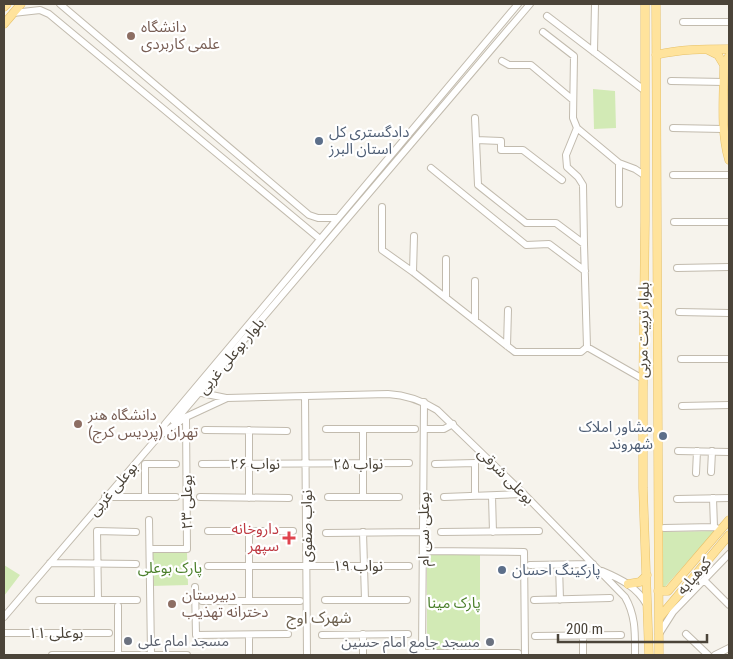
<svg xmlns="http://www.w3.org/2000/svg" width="733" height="659" font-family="'Roboto Condensed','Noto Sans Arabic',sans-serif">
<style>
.green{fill:#d2eab5}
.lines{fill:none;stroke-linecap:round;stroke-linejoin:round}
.minor-casing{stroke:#c2bbae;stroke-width:8}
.major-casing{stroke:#e6c16a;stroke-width:9}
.minor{stroke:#fff;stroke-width:6}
.major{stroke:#ffe39c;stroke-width:8}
.education-dot{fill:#8d6e63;stroke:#fff;stroke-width:2}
.service-dot{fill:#5c6f8a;stroke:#fff;stroke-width:2}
.health-dot{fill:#e0444e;stroke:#fff;stroke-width:2}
.worship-dot{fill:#6b7280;stroke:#fff;stroke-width:2}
.labels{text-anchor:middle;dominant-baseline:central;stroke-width:4.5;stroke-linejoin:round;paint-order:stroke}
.education-label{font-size:15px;fill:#785e54;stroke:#fff;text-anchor:start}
.service-label{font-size:15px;fill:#4e5e75;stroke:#fff;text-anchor:start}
.street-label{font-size:15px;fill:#4b4439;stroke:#fff}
.health-label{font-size:15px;fill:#be3a42;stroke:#fff;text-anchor:end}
.park-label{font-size:15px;fill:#4a7f2a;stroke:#fff}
.worship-label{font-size:15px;fill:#5b616d;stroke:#fff;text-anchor:start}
.neighbourhood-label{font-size:16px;fill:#6e6250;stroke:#fff}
</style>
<rect width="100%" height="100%" fill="#f6f3ec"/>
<path class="green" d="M593,89L615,91L616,128L594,129Z
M715,531L663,589L660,532Z
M151,552H187L188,585L151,586Z
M427,555H480V650H427Z
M4,565L20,575L4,596Z"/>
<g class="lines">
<g class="minor-casing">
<path id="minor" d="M60,4L309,215L318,218H336
M13,13L40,10L49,14L320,239
M547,16L644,90
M683,22H729
M543,32L574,56L573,118L577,128L619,163L635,169L644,175
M594,52L595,4
M502,61L509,65H531L573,100
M671,81L724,82
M475,118L478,185L526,223H556L584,244L587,347L643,379
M577,128L566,155L567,167L578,177L583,185L584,244
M673,128L723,129
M476,140L501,141V150H523L562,180
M431,168L526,245L549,244L585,271
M673,175H729
M619,204V163
M382,207V250L413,272L515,352H581L587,347
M674,222H729
M677,268L729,267
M413,272L414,236
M475,281V320
M446,297V259
M679,312L729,313
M507,346L508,310
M681,359H729
M197,392L226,398
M305,396L307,655
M682,406L729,405
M174,422L530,4
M326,429H415
M363,429V497
M424,429H444L453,424
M205,430L287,431
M249,430V498
M159,435L165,424L518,4
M678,451L729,452
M202,464L409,463
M435,464L475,463V496
M711,472L712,451
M696,473L697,451
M492,496L493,532
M105,497H176
M145,497V464H176
M200,497L289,498
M328,497H399
M444,497L524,494
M713,498L714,527
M677,499L729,498
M149,520L151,654
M664,528L714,527L721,530
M208,531H293
M363,532L365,600
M441,532L539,531
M326,533L424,532
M150,549H187L186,417
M424,551L524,552L525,655
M50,563L136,564
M530,565L593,564
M559,565L560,600
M208,566H409
M602,571C621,579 637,587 647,605
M704,580L729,605
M195,587L196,635L288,634
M39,600H137
M98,600L97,531L136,532
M325,600H407
M534,600L610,598
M202,601H300
M249,601V531
M118,606V655
M4,617L158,437L186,417L227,398L388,394C407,395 421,400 437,410L524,494L625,597C636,616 635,634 635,655
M4,633H109
M363,634V655
M659,634L673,612L729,554
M686,634L708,655
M322,635L408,634
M535,636L621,635
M583,636V655
M423,653H518V655
M52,655H187
M249,655V635
M422,655L424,402
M715,655L729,648"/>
</g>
<g class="major-casing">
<path id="major" d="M645,4V221L643,393V488L649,655
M656,4L659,655
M4,7L7,4
M4,24L21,4
M708,50L718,55L724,65
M656,55C680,49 705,49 729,49
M729,56L724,65C724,96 720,129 729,160
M628,584L640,582L647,575
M658,591H668L729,520
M659,618L729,535"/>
</g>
<use href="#minor" class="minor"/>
<use href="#major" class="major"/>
</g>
<g class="education-dot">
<circle cx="131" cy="36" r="5"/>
<circle cx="78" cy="424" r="5"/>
<circle cx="172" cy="604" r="5"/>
</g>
<g class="service-dot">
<circle cx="319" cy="141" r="5"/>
<circle cx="663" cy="436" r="5"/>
<circle cx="502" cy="570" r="5"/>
</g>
<path class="health-dot" d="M286.5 530.5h5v5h5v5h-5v5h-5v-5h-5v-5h5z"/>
<g class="worship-dot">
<circle cx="128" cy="641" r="5"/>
<circle cx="490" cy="642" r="5"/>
</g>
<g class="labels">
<g class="education-label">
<text x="141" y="27">دانشگاه<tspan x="141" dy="17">علمی کاربردی</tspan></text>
<text x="88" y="415">دانشگاه هنر<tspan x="88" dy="17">تهران (پردیس کرج)</tspan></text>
<text x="182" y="595">دبیرستان<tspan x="182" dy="17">دخترانه تهذیب</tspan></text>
</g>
<g class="service-label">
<text x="329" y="132">دادگستری کل<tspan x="329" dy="17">استان البرز</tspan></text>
<text x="653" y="427" text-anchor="end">مشاور املاک<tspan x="653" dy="17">شهروند</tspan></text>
<text x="512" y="570">پارکینگ احسان</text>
</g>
<g class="street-label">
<text transform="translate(643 330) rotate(-89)">بلوار تربیت مربی</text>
<text transform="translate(231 356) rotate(-50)">بلوار بوعلی غربی</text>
<text x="255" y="464">نواب ۲۶</text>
<text transform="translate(358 464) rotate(-1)">نواب ۲۵</text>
<text transform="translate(506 476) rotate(45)">بوعلی شرقی</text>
<text transform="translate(113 489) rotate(-49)">بوعلی غربی</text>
<text transform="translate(187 502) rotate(-90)">بوعلی ۲۳</text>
<text transform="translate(307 526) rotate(-90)">نواب صفوی</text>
<text transform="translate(424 529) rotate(-90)">بوعلی سی ام</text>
<text x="358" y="566">نواب ۱۹</text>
<text transform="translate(694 576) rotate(-49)">کوهپایه</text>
<text x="56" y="633">بوعلی ۱۱</text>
</g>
<g class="health-label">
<text x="279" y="529">داروخانه<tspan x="279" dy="17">سپهر</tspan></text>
</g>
<g class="park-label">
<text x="170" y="568">پارک بوعلی</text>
<text x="454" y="603">پارک مینا</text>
</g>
<g class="worship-label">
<text x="138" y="641">مسجد امام علی</text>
<text x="480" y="642" text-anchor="end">مسجد جامع امام حسین</text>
</g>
<g class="neighbourhood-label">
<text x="319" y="617">شهرک اوج</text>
</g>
</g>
<rect width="733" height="659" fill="none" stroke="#4b4439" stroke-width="10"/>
<path d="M558 634v8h149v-8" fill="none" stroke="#4b4439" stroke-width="2.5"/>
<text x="566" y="634" font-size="15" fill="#4b4439" stroke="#ffffff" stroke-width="4" paint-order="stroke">200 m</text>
</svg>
